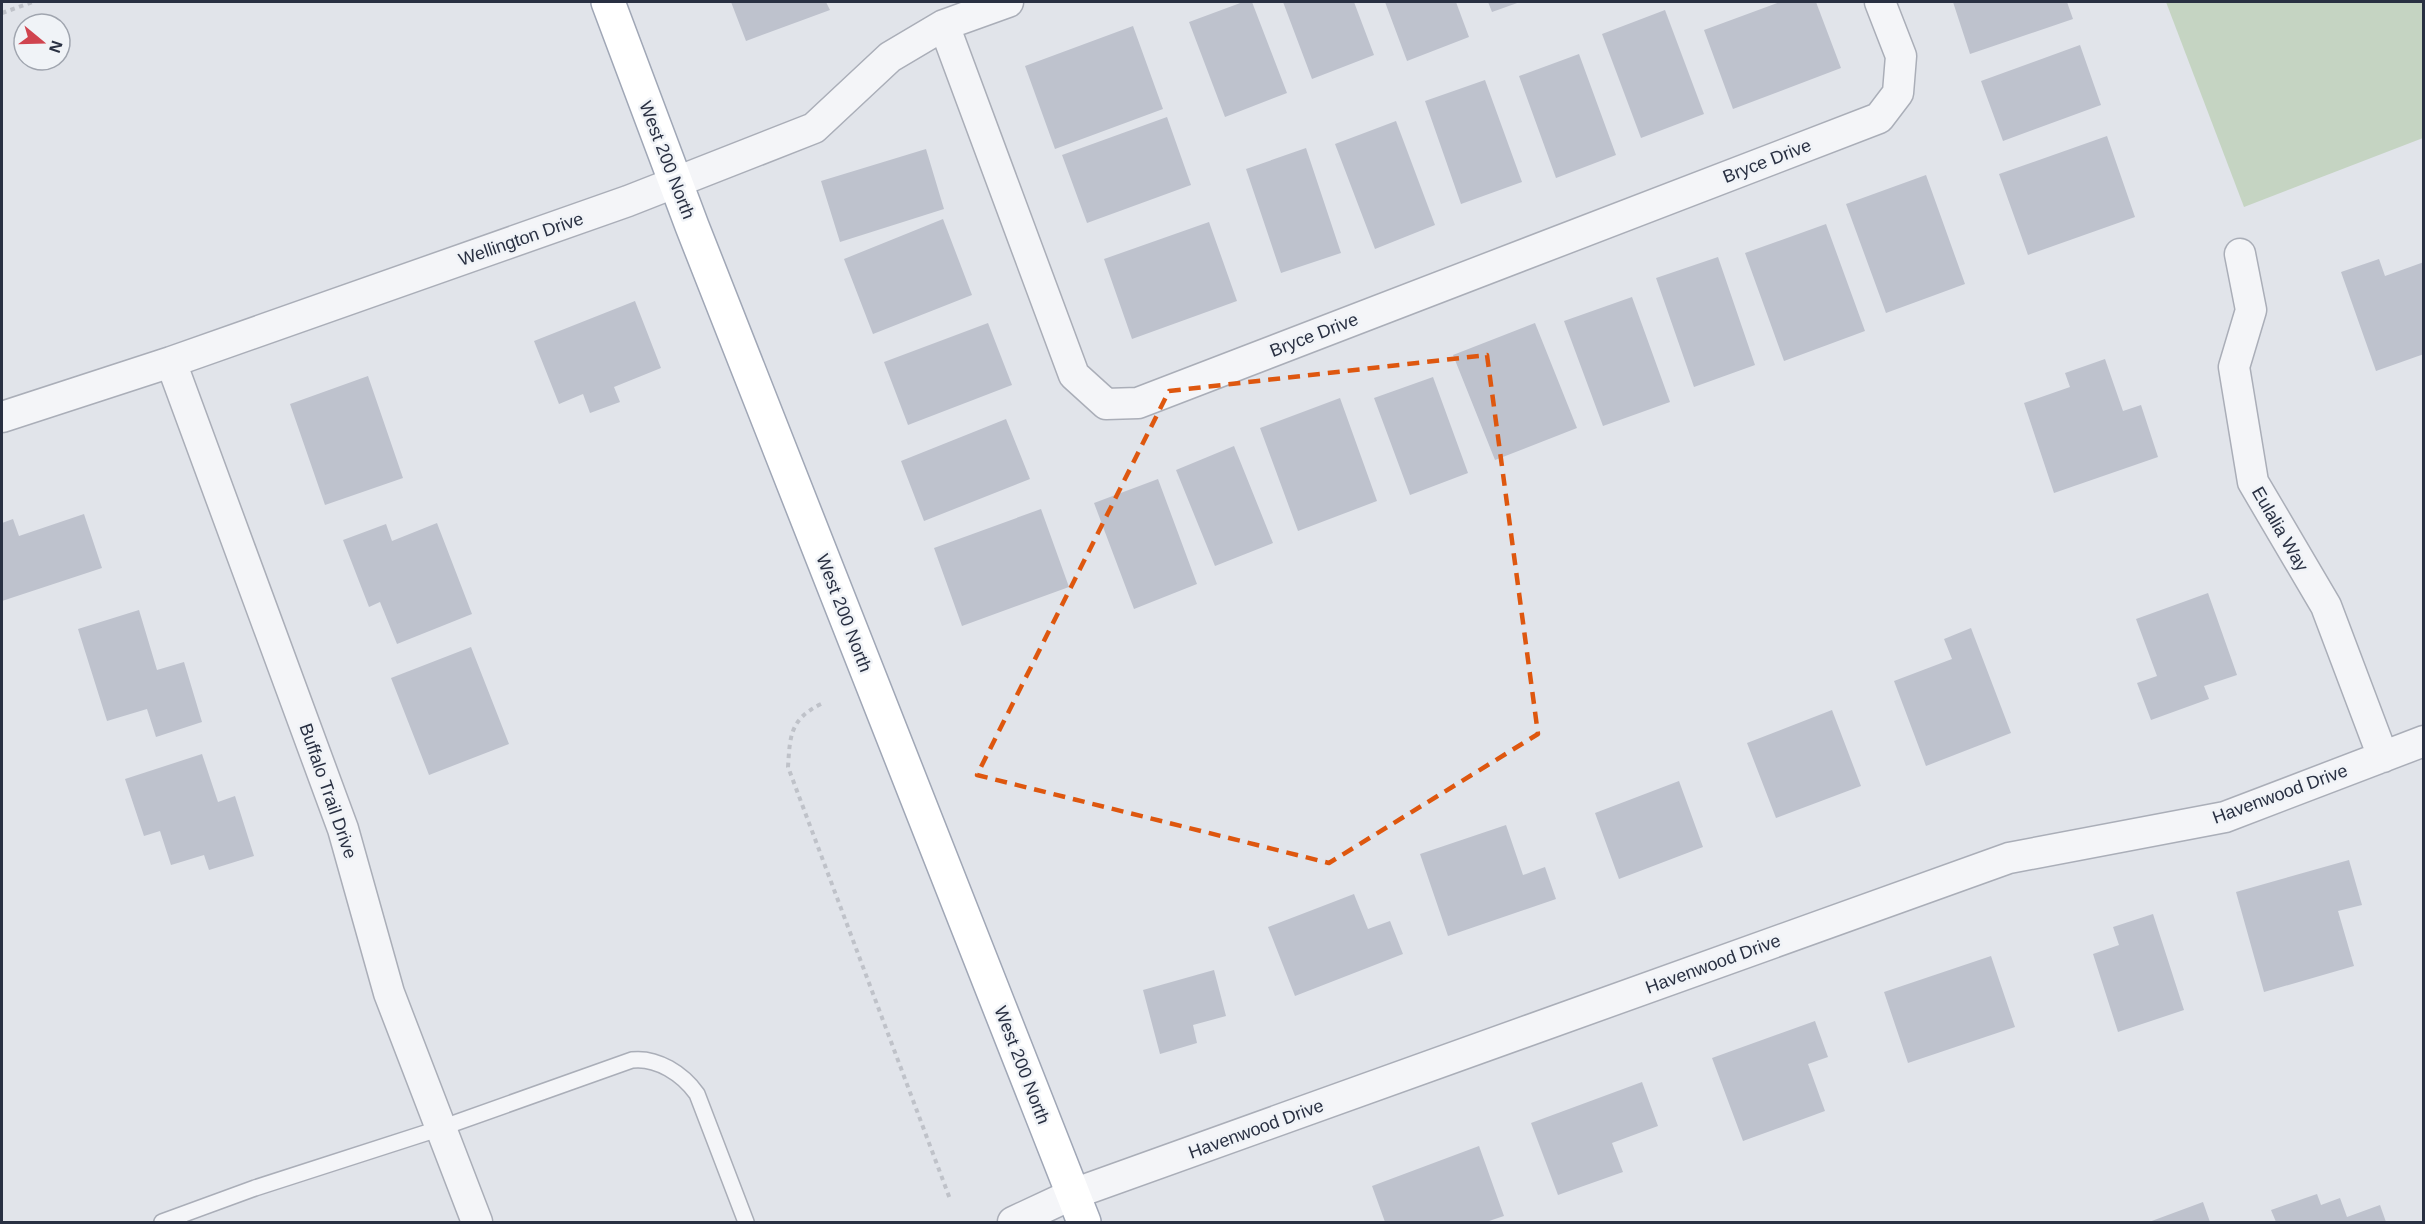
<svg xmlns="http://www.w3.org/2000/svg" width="2425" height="1224" font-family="Helvetica,sans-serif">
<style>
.green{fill:#c5d4c2}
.building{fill:#bec2cd}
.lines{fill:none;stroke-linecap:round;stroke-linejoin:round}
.service-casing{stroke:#aaaeb8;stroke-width:18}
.minor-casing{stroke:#aaaeb8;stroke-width:33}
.primary-casing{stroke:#a0a7b6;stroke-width:36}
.path{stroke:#bfc2c9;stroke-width:4;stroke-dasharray:4.5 4.5;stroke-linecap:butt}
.service{stroke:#f4f5f8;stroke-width:15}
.minor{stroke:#f4f5f8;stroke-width:30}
.primary{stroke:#fff;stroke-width:33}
.marked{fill:none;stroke:#de570f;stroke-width:4.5;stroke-dasharray:12 8;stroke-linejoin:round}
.labels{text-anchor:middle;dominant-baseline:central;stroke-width:5;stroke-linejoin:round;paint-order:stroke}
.street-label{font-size:18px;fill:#293042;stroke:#f0f3f7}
</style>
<rect width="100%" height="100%" fill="#e1e4ea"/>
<path class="green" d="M2166,2H2423V138L2244,207Z"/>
<path class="building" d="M731,2H826L830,10L746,41Z
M1243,2H1252L1287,93L1225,117L1189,22Z
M1283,2H1354L1374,55L1312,79Z
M1385,2H1456L1469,37L1407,61Z
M1488,2H1520L1492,12Z
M1780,2H1816L1841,68L1733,109L1704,30Z
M1953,2H2067L2073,19L1970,54Z
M1665,10L1704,114L1641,138L1602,34Z
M1133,26L1163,109L1055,149L1025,66Z
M2080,45L2101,105L2003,141L1981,81Z
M1579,54L1616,155L1556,178L1519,76Z
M1485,80L1522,182L1461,204L1425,101Z
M1167,117L1191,185L1087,223L1062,155Z
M1396,121L1435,225L1375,249L1335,144Z
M2107,136L2135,217L2028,255L1999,174Z
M1306,148L1341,253L1281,273L1246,169Z
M926,149L944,209L840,242L821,181Z
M1926,175L1965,284L1886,313L1846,204Z
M943,219L972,295L873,334L844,259Z
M1209,222L1237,301L1132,339L1104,259Z
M1826,224L1865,331L1784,361L1745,253Z
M1718,257L1755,365L1694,387L1656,278Z
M2379,259L2385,276L2424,262V354L2376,371L2341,272Z
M1632,297L1670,402L1603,426L1564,321Z
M635,301L661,368L614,387L620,402L590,413L583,394L559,404L534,341Z
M988,323L1012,385L908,425L884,362Z
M1535,323L1577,428L1495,460L1453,355Z
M2105,359L2123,411L2141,405L2158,457L2054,493L2024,403L2070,387L2065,373Z
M368,376L403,478L325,505L290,404Z
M1433,377L1468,473L1410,495L1374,398Z
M1340,398L1377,501L1298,531L1260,428Z
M1006,419L1030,479L924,521L901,461Z
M1234,446L1273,543L1215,566L1176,470Z
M1158,479L1197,584L1134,609L1094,503Z
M1041,509L1069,587L962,626L934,548Z
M84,514L102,568L2,601V523L13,519L19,536Z
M437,523L472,614L397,644L380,602L369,607L343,540L386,524L392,541Z
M2208,593L2237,675L2204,686L2209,699L2151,720L2137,683L2157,676L2136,619Z
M139,610L157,670L184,662L202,722L156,737L147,709L107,721L78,629Z
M1971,628L2011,733L1926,766L1894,681L1952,659L1944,639Z
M471,647L509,744L429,775L391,678Z
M1832,710L1861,786L1776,818L1747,743Z
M202,754L218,802L235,796L254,856L209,870L204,855L171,865L160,831L144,836L125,779Z
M1679,781L1703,847L1619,879L1595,813Z
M1506,825L1523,875L1545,867L1556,899L1448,936L1420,854Z
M2349,860L2362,905L2338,911L2354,966L2264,992L2236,892Z
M1354,894L1368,929L1390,921L1403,954L1295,996L1268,927Z
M2153,914L2184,1010L2118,1032L2093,954L2119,945L2113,927Z
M1991,956L2015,1027L1908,1063L1884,992Z
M1214,970L1226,1016L1193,1025L1197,1043L1160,1054L1143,990Z
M1815,1021L1828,1057L1808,1064L1825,1111L1743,1141L1712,1058Z
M1642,1082L1658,1126L1612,1143L1623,1172L1558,1195L1531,1123Z
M1479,1146L1504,1216L1486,1222H1385L1372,1186Z
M2317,1194L2321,1205L2340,1198L2347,1217L2380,1205L2386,1222H2276L2271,1210Z
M2203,1202L2210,1222H2149Z"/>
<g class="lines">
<g class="service-casing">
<path id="service" d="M162,1222L255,1188L441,1128L632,1060C657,1057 683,1074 697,1094L746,1222"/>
</g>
<g class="minor-casing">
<path id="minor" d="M944,25L1074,375L1106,404L1138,403L1879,118L1898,93L1901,56L1880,2
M2240,254L2251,310L2234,367L2253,482L2326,606L2383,757
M171,362L343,829L389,993L477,1222
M2,417L171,362L628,201L814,128L890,57L944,25L1008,2
M1013,1222L1073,1194L2009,858L2225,817L2424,741"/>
</g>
<g class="primary-casing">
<path id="primary" d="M608,2L692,226L1084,1222"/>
</g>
<path class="path" d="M2,13L33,2
M821,704C790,719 790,736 788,767L950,1199"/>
<use href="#service" class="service"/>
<use href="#minor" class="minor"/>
<use href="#primary" class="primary"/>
</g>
<path class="marked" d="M1487,355L1538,734L1329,863L977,775L1169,391Z"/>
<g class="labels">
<g class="street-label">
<text transform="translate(667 160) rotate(69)">West 200 North</text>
<text transform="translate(1767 161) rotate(-21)">Bryce Drive</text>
<text transform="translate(521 239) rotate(-19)">Wellington Drive</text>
<text transform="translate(1314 335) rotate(-21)">Bryce Drive</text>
<text transform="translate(2280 529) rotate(60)">Eulalia Way</text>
<text transform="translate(844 613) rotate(69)">West 200 North</text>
<text transform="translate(328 791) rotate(71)">Buffalo Trail Drive</text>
<text transform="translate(2280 794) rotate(-20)">Havenwood Drive</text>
<text transform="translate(1713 964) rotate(-20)">Havenwood Drive</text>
<text transform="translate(1022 1065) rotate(69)">West 200 North</text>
<text transform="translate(1256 1129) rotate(-20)">Havenwood Drive</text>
</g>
</g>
<rect width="2425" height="1224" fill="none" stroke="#293042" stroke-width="6"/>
<g transform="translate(42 42) rotate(109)"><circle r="28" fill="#f0f3f7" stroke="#a0a5af" stroke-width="1.5"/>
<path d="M0-4.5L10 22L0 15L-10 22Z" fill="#d0444f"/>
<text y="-9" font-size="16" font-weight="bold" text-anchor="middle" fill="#293042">N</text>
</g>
</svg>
